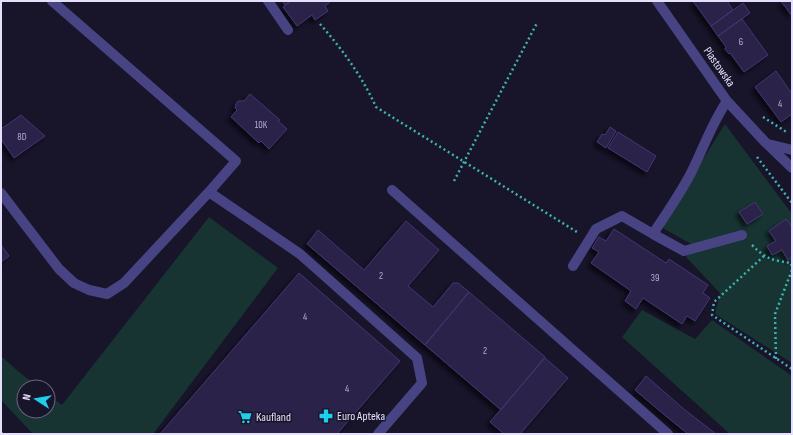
<svg xmlns="http://www.w3.org/2000/svg" width="793" height="435" font-family="'Sofia Sans Condensed',sans-serif">
<style>
.green{fill:#173433}
.building{fill:#2b2249;stroke:#443673;filter:url(#shadow)}
.lines{fill:none;stroke-linecap:round;stroke-linejoin:round}
.path{stroke:#3db3af;stroke-width:2.5;stroke-dasharray:2 3;stroke-linecap:butt}
.minor{stroke:#484484;stroke-width:10}
.rail{stroke:#1ecfea;stroke-width:3;stroke-dasharray:6 5;stroke-linecap:butt}
.labels{text-anchor:middle;dominant-baseline:central;stroke-width:3;stroke-linejoin:round;paint-order:stroke}
.number-label{font-size:10px;fill:#b6b0cf}
.street-label{font-size:12px;fill:#e4e0fc;stroke:#18142a}
.poi-label{font-size:12px;fill:#e4e0fc;stroke:#18142a;text-anchor:start}
</style>
<defs>
<filter id="shadow"><feDropShadow dx="-3.5" dy="3.5" stdDeviation="2" flood-color="#0009"/></filter>
</defs>
<rect width="100%" height="100%" fill="#18142a"/>
<path class="green" d="M725,124L792,214V363L715,314L720,293L686,257L691,244L661,227Z
M209,217L278,268L153,434H33L1,400V356L19,372L38,387H24V411H48V395L62,405Z
M642,310L695,339L712,320L792,376V434H730L622,337Z"/>
<path class="building" d="M282,1H291L285,5Z
M291,1H331L325,6L328,11L315,20L312,15L297,26L283,7Z
M693,1H727L733,10L711,26Z
M781,1H792V16Z
M743,3L750,13L718,36L711,26Z
M742,19L768,55L744,72L730,53L729,54L725,49L726,47L718,36Z
M776,71L792,94V114L781,122L755,87Z
M250,94L280,120L278,121L287,129L269,149L261,141L259,143L231,117L237,110L235,108L236,104L238,101H244Z
M21,115L45,136L14,158L1,139V129Z
M610,127L616,131L606,148L597,142L602,134L605,135Z
M618,132L656,156L647,172L608,148Z
M755,202L763,214L747,224L739,212Z
M786,219L792,227V257L788,260L782,250L772,255L767,246L776,241L769,231Z
M406,221L439,250L408,286L433,307L453,283H458L469,292L425,345L307,244L318,230L364,270Z
M614,229L666,263L669,259L708,285L703,293L710,298L695,321L687,316L682,324L643,298L636,309L625,301L631,291L591,263L599,252L592,248L599,237L606,241Z
M1,245L9,256L1,262Z
M299,273L400,361L337,434H160Z
M469,292L545,357L501,410L425,345Z
M545,358L568,378L520,434H504L490,422Z
M646,376L685,410L716,434H688L667,417L635,390Z"/>
<g class="lines">
<path class="path" d="M320,24C342,49 362,76 376,107L577,232
M763,117L788,133
M757,157L792,203
M454,181L537,23
M752,245C766,259 771,260 791,263L792,267
M764,256L714,302L712,315L792,369
M776,359L775,314L792,270"/>
<path class="minor" d="M52,1L236,161L209,192L300,254L417,358L422,383L378,434
M268,1L288,30
M657,1L727,101L766,143L792,168
M768,144L792,150
M392,190L668,434
M1,193L59,269L74,283L89,290L107,294L124,283L209,192
M653,234L684,251L742,235
M573,266L596,229L622,216L653,234C666,214 680,194 691,173C703,149 712,123 727,101"/>
<path class="rail" d="M1,433L2,434"/>
</g>
<defs>
<g id="pharmacy-bare" transform="scale(1.08)"><path d="M-2-6h4v4h4v4h-4v4h-4v-4h-4v-4h4Z" fill="#1ecfea" stroke="#18142a" stroke-width="2.5" paint-order="stroke"/></g>
<g id="supermarket-bare" transform="scale(1.08)"><path d="M-6-5.5h2.5l.6 2H6L4.5 2H-2.5L-4.4-4H-6ZM-1.5 3.2a1.3 1.3 0 1 0 .1 0ZM3 3.2a1.3 1.3 0 1 0 .1 0Z" fill="#1ecfea" stroke="#18142a" stroke-width="2.5" paint-order="stroke"/></g>
</defs>
<g fill-rule="evenodd">
<use href="#pharmacy-bare" x="326" y="416"/>
<use href="#supermarket-bare" x="245" y="417"/>
</g>
<g class="labels">
<g class="number-label">
<text x="741" y="42">6</text>
<text x="780" y="104">4</text>
<text x="261" y="125">10K</text>
<text x="22" y="137">8D</text>
<text x="381" y="276">2</text>
<text x="655" y="278">39</text>
<text x="305" y="317">4</text>
<text x="485" y="351">2</text>
<text x="347" y="389">4</text>
</g>
<g class="street-label">
<text transform="translate(719 67) rotate(55)">Piastowska</text>
</g>
<g class="poi-label">
<text x="337" y="416">Euro Apteka</text>
<text x="256" y="417">Kaufland</text>
</g>
</g>
<rect width="793" height="435" fill="none" stroke="#e4e0fc" stroke-width="4"/>
<g transform="translate(36 399) rotate(282)"><circle r="19" fill="#18142a" stroke="#6a667e"/>
<path d="M0-3L7 15L0 10L-7 15Z" fill="#1ecfea"/>
<text y="-6" font-size="11" font-weight="bold" text-anchor="middle" fill="#e4e0fc">N</text>
</g>
</svg>
